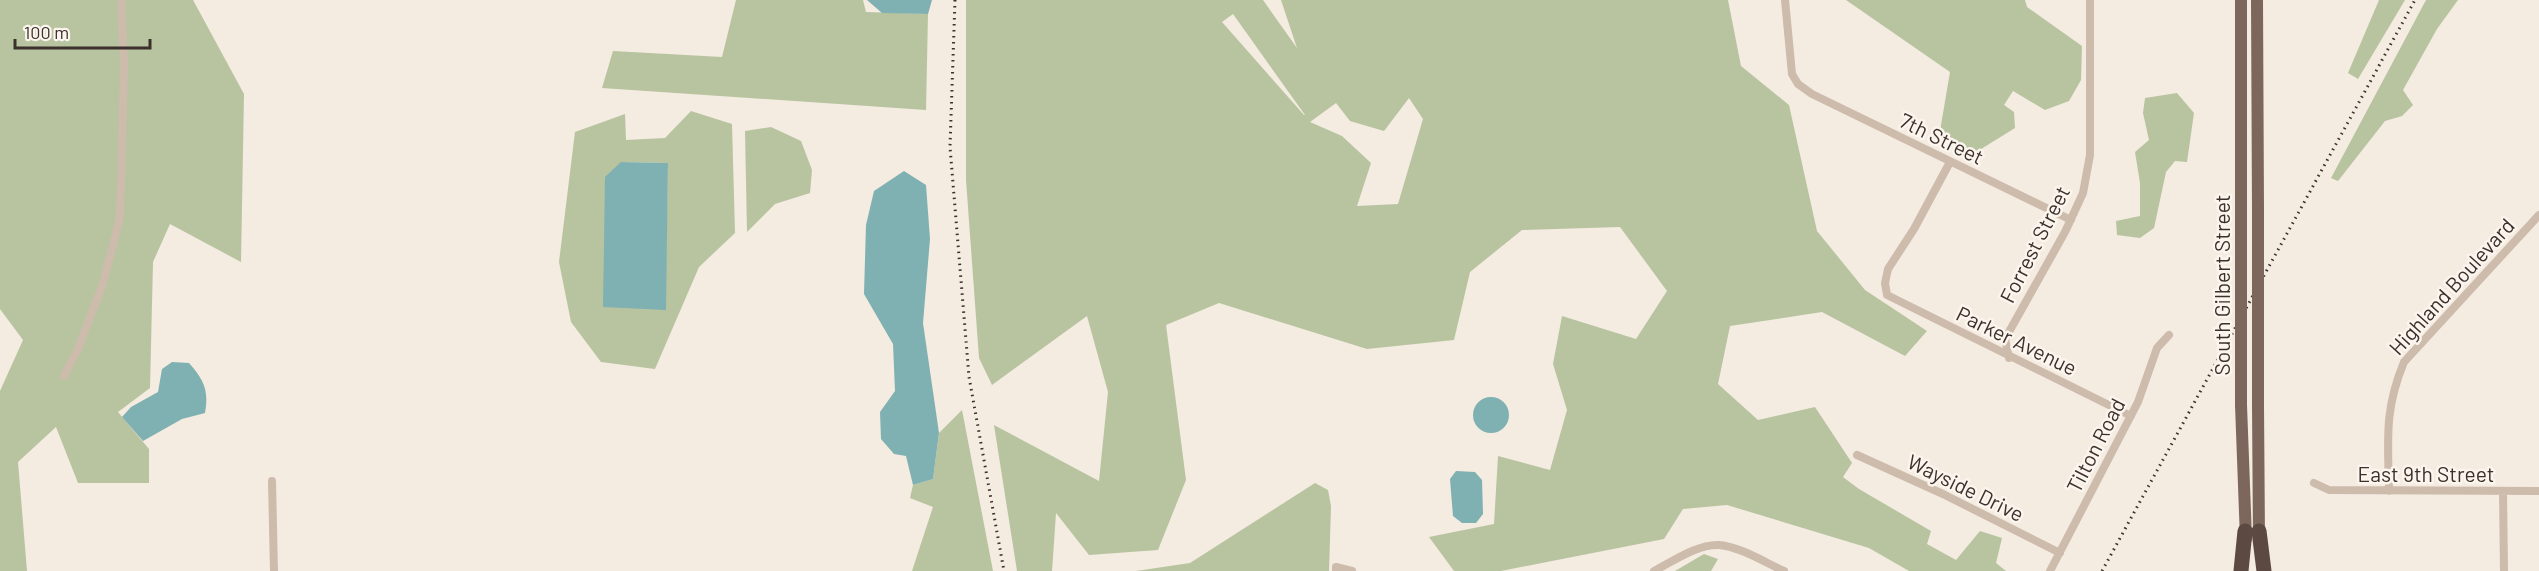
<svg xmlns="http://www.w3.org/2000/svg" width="2539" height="571" font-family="Barlow,sans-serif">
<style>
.green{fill:#b8c4a0;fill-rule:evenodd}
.water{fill:#7fb0b2}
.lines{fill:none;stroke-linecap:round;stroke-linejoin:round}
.street{stroke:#cdbbac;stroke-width:8}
.primary{stroke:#7d675c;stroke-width:12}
.highway{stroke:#5c4a42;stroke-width:15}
.rail{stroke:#3b302b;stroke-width:3;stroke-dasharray:1.5 4.5;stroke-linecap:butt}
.primary-bridge{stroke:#7d675c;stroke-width:12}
.labels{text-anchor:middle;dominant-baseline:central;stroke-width:5;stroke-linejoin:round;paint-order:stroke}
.street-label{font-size:21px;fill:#3b302b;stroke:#fbf5ee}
</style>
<rect width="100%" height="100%" fill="#f4ebe1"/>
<path class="green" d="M0,0H193L244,94L241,262L170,224L153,262L150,388L118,412L149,449V483H78L56,427L18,462L27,571H0V391L23,340L0,309Z
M736,0H863L866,12L928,14L926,110L602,88L613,51L722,57Z
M966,0H1263L1297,48L1281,0H1728L1741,66L1789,105L1817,231L1865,290L1927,331L1905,356L1822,312L1730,326L1718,384L1758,420L1815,407L1852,463L1843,477L1859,489L1931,531L1927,544L1956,560L1980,531L2002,538L1996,563L2006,571H1909L1869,548L1727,505L1683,509L1664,539L1501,571H1454L1429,537L1494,524L1498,456L1550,470L1567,410L1553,364L1562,316L1636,339L1667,291L1620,227L1522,230L1470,272L1454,340L1367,349L1219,303L1166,325L1186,480L1158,550L1089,555L1056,513L1052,571H1017L994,425L1099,481L1108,392L1087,316L992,385L979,358L966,180ZM1233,14L1305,115H1304L1222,22ZM1409,98L1423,119L1398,204L1357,206L1371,163L1342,136L1310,122L1336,103L1350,121L1384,131Z
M1846,0H2025L2027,7L2082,46L2081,80L2069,101L2045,110L2013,91L2004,105L2014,112L2015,128L1973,154L1940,131L1950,72Z
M2379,0H2405L2358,79L2348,73Z
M2426,0H2458L2437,29L2403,90L2413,105L2402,116L2385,121L2338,181L2331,178Z
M2177,93L2194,113L2187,162L2175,161L2166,172L2154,228L2140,238L2117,235L2116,221L2140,216V183L2135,152L2149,140L2143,113L2145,98Z
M691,111L732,124L735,233L699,267L655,369L601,362L571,322L559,262L575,132L625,114L626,140L665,138ZM621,162L668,163L665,310Z
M771,127L801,141L812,170L810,193L775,204L747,232L745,131Z
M962,410L993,571H912L933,507L910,498L913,485L933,479L939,433Z
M1315,483L1328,490L1331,506L1329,571H1136L1190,563Z
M1704,554L1718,559L1711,571H1675Z"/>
<path class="water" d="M867,0H932L928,14L882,13Z
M621,162L668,163L666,310L603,307L605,177Z
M904,171L926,185L930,239L923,323L939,433L933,479L913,485L906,456L894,454L881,439L880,412L895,391L893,344L864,294L866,225L874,191Z
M172,362L189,363C204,380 209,390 205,413L182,419L143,441L122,417L131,407L158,392L162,369Z
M1473 415a18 18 0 1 1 36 0a18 18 0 1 1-36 0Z
M1456,471L1475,472L1482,480L1483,514L1476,523H1462L1453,516L1450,479Z"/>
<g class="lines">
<path class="street" d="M1785,0L1792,74L1798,84L1812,94L2071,220
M1950,162L1914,229L1888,269L1885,283L1887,295L2131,416
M2009,358L2005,339L2065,232L2083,193L2090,155V0
M64,376L77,351L103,284L120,217L124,65L121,0
M1857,455L1943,494L2060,553
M272,481L274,571
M2314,483L2329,490L2539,491
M2389,491C2388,440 2384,410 2404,362L2539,215
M2503,491L2504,571
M1336,571V567L1352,571
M1654,571C1672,562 1697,544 1719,545C1741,547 1764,562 1784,571
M2050,571L2138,402L2157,348L2169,335"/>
<path class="primary" d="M2257,0L2258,210
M2241,210V0
M2241,405L2246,539
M2258,405L2259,540"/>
<path class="highway" d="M2259,531L2264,571
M2241,571L2245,531"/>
<path class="rail" d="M955,0L950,147L969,377L1004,571
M2102,571L2415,0"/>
<path class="primary-bridge" d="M2258,210V405
M2241,405V210"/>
</g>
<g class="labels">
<g class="street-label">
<text transform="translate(1942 138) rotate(26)">7th Street</text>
<text transform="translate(2034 244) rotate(-63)">Forrest Street</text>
<text transform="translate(2221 285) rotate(-90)">South Gilbert Street</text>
<text transform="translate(2451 286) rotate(-48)">Highland Boulevard</text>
<text transform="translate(2017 340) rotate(26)">Parker Avenue</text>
<text transform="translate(2095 445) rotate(-63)">Tilton Road</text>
<text x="2426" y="473">East 9th Street</text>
<text transform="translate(1966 487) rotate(26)">Wayside Drive</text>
</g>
</g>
<path d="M15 39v9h135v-9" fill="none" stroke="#3b302b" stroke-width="3"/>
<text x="24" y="39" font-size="18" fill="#3b302b" stroke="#fbf5ee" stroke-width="4.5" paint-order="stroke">100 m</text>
</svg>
